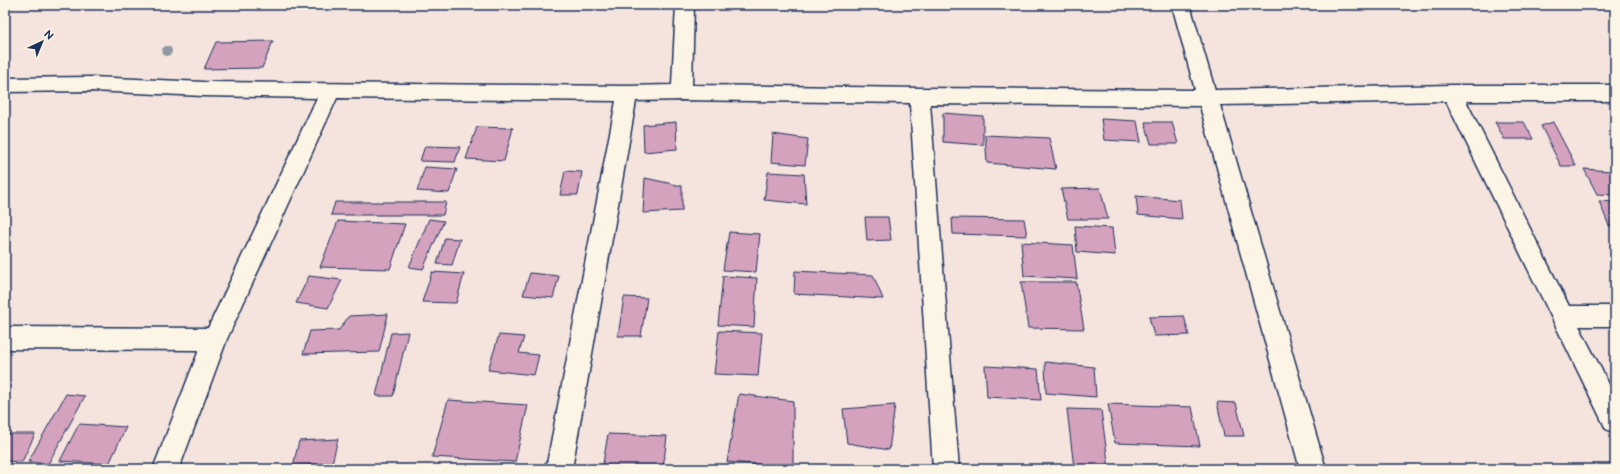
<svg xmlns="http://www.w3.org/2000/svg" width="1620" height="474" font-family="'Balsamiq Sans',sans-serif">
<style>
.building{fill:#d5a2be;stroke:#1b2f5e}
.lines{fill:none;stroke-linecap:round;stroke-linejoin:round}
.street-casing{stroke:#1b2f5e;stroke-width:3}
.street{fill:#fcf5e5;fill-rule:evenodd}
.tree{fill:#9099a1}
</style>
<rect width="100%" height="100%" fill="#f4e4dd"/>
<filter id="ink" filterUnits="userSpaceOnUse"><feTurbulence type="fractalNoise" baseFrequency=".025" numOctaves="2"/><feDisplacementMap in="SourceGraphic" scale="8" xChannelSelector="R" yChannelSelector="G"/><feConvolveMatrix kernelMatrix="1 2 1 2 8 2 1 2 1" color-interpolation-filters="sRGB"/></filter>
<g filter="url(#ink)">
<path class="building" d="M273,41L262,68L204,69L216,42Z
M943,113L983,116V145L943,142Z
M1101,119L1137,121L1141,142L1104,140Z
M676,122L677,149L644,152L643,125Z
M1145,122H1172L1178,144H1151Z
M1495,122H1524L1533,139H1504Z
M1553,122L1576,166H1561L1541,126Z
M477,127L513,128L504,161L466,159Z
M773,134L808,139L805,165L771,162Z
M985,135L1049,138L1056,169L987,163Z
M425,146L460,147L455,162L420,161Z
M425,167L457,169L449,193L417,191Z
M1584,169L1610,171L1615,180V195L1597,194Z
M565,171L582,172L578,195H560Z
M768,172L804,174L806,204L764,200Z
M645,178L682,186V211L643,213Z
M1100,188L1108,219H1068L1061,189Z
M1136,196L1180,200L1182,219L1138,215Z
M1599,201L1615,202V226H1609Z
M335,202H446L443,215H331Z
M865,217H888L891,240L867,241Z
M952,218L1024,219L1027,236L953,234Z
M429,219L444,221L423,269L409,267Z
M338,221L405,224L390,269L320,267Z
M1075,226L1112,228L1115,255L1077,252Z
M729,232L760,234L756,272L723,270Z
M445,238L460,239L452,265L437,264Z
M1021,242L1073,245L1077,279L1024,276Z
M795,271L873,275L883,299L794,294Z
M432,272L464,274L456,303L422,302Z
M530,273L559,276L553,298L523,295Z
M309,276L342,280L328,308L296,303Z
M723,276L757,278L754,327L718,325Z
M1021,282H1076L1084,329L1028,328Z
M624,297L647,298L641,336H618Z
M388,314L379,352L303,354L310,331L339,330L349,316Z
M1184,316L1189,335L1154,336L1149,317Z
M719,331L762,333L758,376L714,374Z
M408,332L393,396H376L391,333Z
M499,335L524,337L519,353L539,355L534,375L488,370Z
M1045,362L1094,367L1096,397L1046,393Z
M985,366L1038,369L1041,400L987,397Z
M66,394L85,396L48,464L28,462Z
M739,394L793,401V467L727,462Z
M448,400L528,405L515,462L432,457Z
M1217,402L1236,403L1244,436H1224Z
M1108,404L1192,407L1200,446L1115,443Z
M895,405L889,450L847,443L843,409Z
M1067,409L1101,410L1109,469L1074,468Z
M79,424L126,427L109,464L60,461Z
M5,434H35L22,462L5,461Z
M608,434L667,436L663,469H602Z
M338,439L332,463L293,466L299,441Z"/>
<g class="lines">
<g class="street-casing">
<path id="street" d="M676,5H694L692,85L919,88L1195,90L1172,5H1190L1215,90L1452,85H1615V101H1466L1569,306H1615V326H1579L1615,396V433L1606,429L1446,101L1220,105L1326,469H1300L1200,106L930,104L959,469H933L910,103L682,100L636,101L572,469H546L616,101L337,98L227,339L179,469H153L199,350L5,349V327L208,328L317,98L204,96L91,91L5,92V78L91,77L204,82L627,86L672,85Z"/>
</g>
<use href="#street" class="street"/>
</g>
<circle class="tree" cx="167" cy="51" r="5"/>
</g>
<rect width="1620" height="474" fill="none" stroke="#fcf5e5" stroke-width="20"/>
<rect x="10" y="10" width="1600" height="454" fill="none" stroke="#1b2f5e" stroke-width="1.5" filter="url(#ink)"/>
<g transform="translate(42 42) rotate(44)" stroke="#fcf5e5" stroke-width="3" paint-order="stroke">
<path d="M0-3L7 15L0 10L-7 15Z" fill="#1b2f5e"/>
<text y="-6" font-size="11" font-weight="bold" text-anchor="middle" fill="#1b2f5e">N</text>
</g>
</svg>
